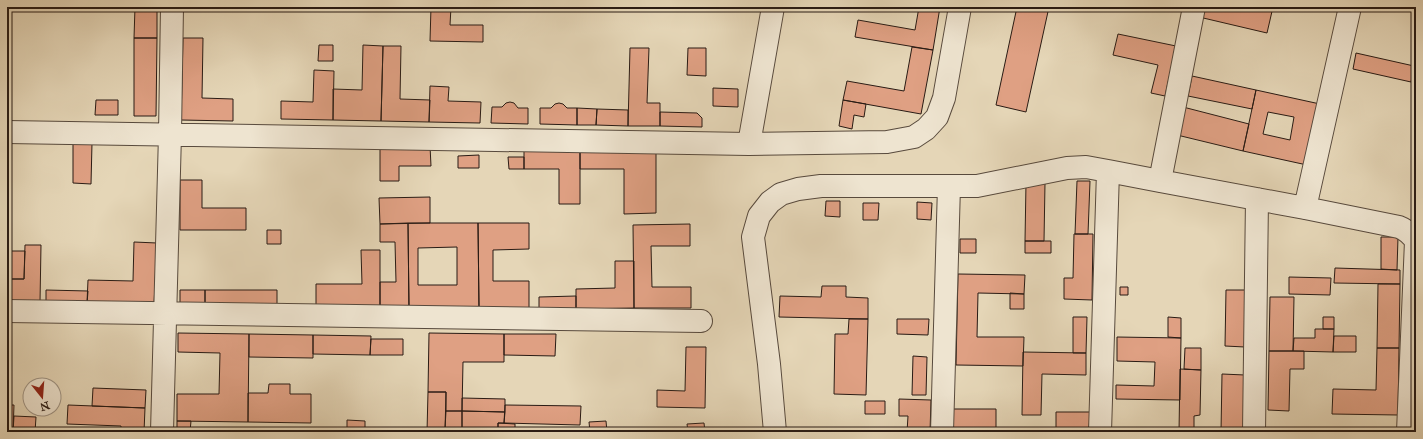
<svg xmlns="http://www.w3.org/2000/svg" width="1423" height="439" font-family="'IM FELL Great Primer',serif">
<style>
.building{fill:#dfa083;stroke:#291b14;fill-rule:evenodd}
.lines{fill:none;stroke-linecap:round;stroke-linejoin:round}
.minor-casing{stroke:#584a3d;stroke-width:24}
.minor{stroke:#eee4d0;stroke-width:22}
</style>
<rect width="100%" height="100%" fill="#e5d6b7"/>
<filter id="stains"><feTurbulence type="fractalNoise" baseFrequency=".005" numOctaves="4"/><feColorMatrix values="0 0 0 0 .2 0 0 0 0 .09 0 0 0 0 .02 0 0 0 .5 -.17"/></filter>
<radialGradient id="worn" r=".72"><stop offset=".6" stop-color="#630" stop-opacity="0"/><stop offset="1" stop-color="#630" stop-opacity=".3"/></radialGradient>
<path class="building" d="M135,7H157V38H134Z
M431,7H451L450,25H483V42L430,41Z
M919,7H940L933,50L855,37L858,20L915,30Z
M1017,7H1049L1026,112L996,105Z
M1201,7L1251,8L1273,7L1267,33L1199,17Z
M1118,34L1176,46L1165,96L1151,93L1158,65L1113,55Z
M134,38H157L156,116H134Z
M183,38H203L202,98L233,99V121L181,120Z
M319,45H333V61H318Z
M363,45L383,46L381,121L333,120V89L362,90Z
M383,46H401L400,99L430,100L429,122L381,121Z
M912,47L933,50L921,114L843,100L847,81L904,91Z
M630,48H649L647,103H660V126H628Z
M688,48H706V76L687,75Z
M1356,53L1414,66L1411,82L1353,69Z
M314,70L334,71L333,120L281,119V101L313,102Z
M1192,76L1256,90L1252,109L1188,96Z
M430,86L449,87L448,101L481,102L480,123L429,122Z
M713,88L738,89V107L713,106Z
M1256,90L1320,104L1307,165L1243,151ZM1268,112L1294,117L1290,140L1263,134Z
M96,100H118V115H95Z
M843,100L866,104L864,117L854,115L852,129L839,126Z
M510,102L514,103L518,108H528V124L491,123L492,107H502L506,103Z
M559,103L563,104L567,108H577V125L540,124V108H551L555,104Z
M1183,107L1249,124L1243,151L1177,135Z
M577,108L597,109L596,125H577Z
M597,109L628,110V126L596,125Z
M660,112L697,113L702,118V127L660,126Z
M73,143H92L91,184L73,183Z
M430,146L431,166H399V181H380V147Z
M524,147H580V204H559V169H524Z
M580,152H656V213L624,214V169H580Z
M479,155V168H458V156Z
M508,157H524V169H509Z
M180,180H202V208H246V230H180Z
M1077,181H1090L1088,234H1075Z
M1026,183H1045L1044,241H1025Z
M430,197V223L380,224L379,198Z
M826,201H840V217L825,216Z
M917,202L932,203L931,220L917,219Z
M863,203H879L878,220H863Z
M408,223H478L479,308L409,309ZM457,247V285H418V248Z
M408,223L409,309H380V282H396L395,242H380V224Z
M478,223H529V249L493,250V281H529V308H479Z
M690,224V246H651L652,287H691V308H634L633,225Z
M267,230H281V244H267Z
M1074,234H1093L1092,300L1064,299V278H1073Z
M1381,237H1398L1397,270L1381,269Z
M960,239H976V253H960Z
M1025,241H1051V253H1025Z
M134,242L157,243L154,305L87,303L88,280L133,281Z
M25,245H41L40,302L7,301V279H24Z
M361,250H380V309H316V284H362Z
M7,251H25L24,279H7Z
M615,261H634V308L576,309V289L615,288Z
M1335,268L1400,270V284L1334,283Z
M958,274L1025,275L1024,294L978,293L977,337H1024L1023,366L956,365Z
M1289,277L1331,278L1330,295L1289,294Z
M1378,284H1400L1399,348H1377Z
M822,286H846V297L868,298V319L779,317L780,296L821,297Z
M1120,287H1128V295H1120Z
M46,290L88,291L87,304L46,303Z
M180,290H205V307H180Z
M205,290H277V310H205Z
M1226,290H1246L1245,347L1225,346Z
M1010,293L1024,294V309H1010Z
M576,296V309H539V297Z
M1270,297H1294L1293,351H1269Z
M1073,317H1087L1086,353H1073Z
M1168,317L1181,318V338L1168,337Z
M1323,317H1334V329H1323Z
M849,319H868L866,395L834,394L835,334H848Z
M897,319H929L928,335L897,334Z
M1315,329H1334L1333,352L1293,351L1294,338H1315Z
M178,333L249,334L248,422L177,421V394H219L220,353L178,352Z
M429,333L504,334V362H463L462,411H446V392H428Z
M249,334L313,335V358L249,357Z
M504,334H556L555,356L504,355Z
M313,335L371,336L370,355L313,354Z
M1334,336H1356V352H1333Z
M1117,337L1181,338L1180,400L1116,399V385L1154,386L1155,362L1117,361Z
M371,339H403V355H370Z
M686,347H706L705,408L657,407V390L685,391Z
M1185,348H1201V370L1184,369Z
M1377,348H1399L1398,415L1332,414L1333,389L1376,390Z
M1269,351H1304V369H1290L1289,411L1268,410Z
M1023,352L1086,353V375L1042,374L1041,415H1022Z
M913,356L927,357L926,395H912Z
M1180,369L1201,370L1200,415L1194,416V432H1179Z
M1222,374L1245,375L1244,432H1221Z
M269,384H290V394H311V423L248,422V393H268Z
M93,388L146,390L145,408L92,406Z
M428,392H446L445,432H427Z
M462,398L505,399V412L462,411Z
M899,399L931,400L930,432H907L908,416H899Z
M865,401H885V414H865Z
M7,405H14L13,432H7Z
M68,405L145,408L144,432H121V426L67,424Z
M505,405L581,406L580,425L504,423Z
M953,409H996V432H953Z
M446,411H462V428H445Z
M462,411L505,412L504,423H498V429L462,428Z
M1056,412H1090L1089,432H1056Z
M14,416L36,417L35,432H13Z
M347,420L365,421V432H347Z
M177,421H191L190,432H177Z
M606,421L607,432H590L589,422Z
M498,423L515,424V432H498Z
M704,423L705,432H688L687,424Z
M365,429L416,430V432H365Z"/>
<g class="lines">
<g class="minor-casing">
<path id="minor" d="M1194,7L1160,181L1305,208L1399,227C1407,230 1411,234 1416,241
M7,132L749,144L887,142L914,137L926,129L937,117L944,98L960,7
M749,144L773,7
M1305,208L1350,7
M7,311L701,321
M162,432L170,134L172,7
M775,432L769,364L753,237L759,216L770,202L781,194L798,189L821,186H977L1067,168L1086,167L1108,171
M942,432L949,186
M1100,432L1108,171L1160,181
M1254,432L1257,199
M1408,432L1416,241"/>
</g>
<use href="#minor" class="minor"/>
</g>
<rect width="1423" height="439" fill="none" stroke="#e5d6b7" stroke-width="24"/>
<rect x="8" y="8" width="1407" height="423" fill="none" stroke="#291b14" stroke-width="2"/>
<rect x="12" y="12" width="1399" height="415" fill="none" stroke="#291b14"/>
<g transform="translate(42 397) rotate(163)"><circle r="19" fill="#eee4d0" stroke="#9f9485"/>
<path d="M0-3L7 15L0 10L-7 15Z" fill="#8f2418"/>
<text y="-6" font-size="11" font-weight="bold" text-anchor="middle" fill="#291b14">N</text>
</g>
<rect width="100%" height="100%" filter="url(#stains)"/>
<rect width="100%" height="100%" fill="url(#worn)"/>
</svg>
